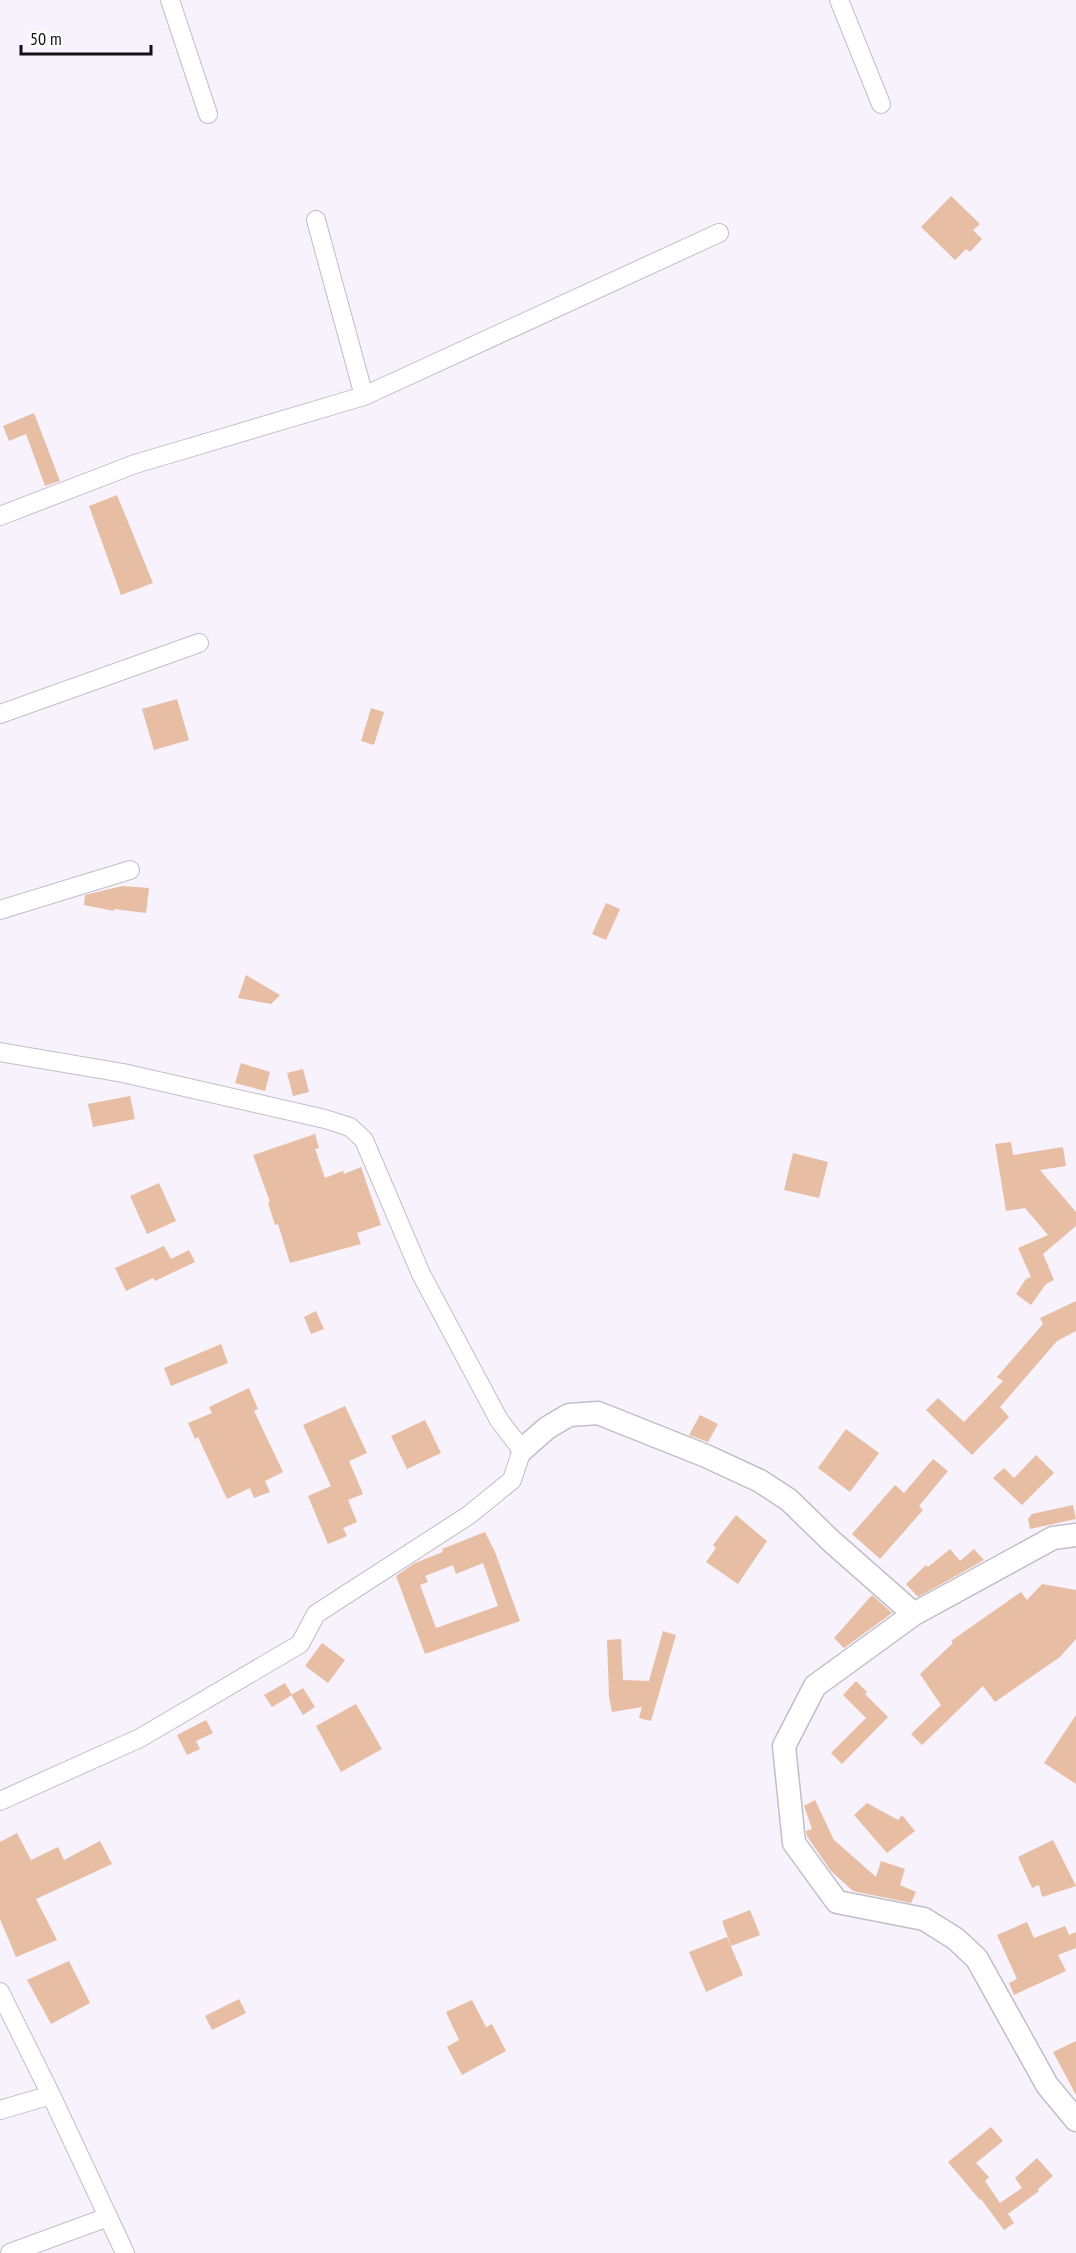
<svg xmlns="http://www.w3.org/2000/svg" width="1076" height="2253" font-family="'PT Sans Narrow',sans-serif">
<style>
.building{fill:#e7bda4;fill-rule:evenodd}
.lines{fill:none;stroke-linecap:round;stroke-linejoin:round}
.minor-casing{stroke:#c2bec7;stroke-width:20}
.tertiary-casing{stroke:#c2bec7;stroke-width:25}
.minor{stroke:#fff;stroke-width:18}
.tertiary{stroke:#fff;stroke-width:22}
</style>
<rect width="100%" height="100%" fill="#f7f2fc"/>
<path class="building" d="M951,196L980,224L973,230L982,239L970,252L966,249L955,260L921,227Z
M34,413L60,481L45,486L26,434L9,441L3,426Z
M117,495L153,583L121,595L89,506Z
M177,699L189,740L154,750L142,709Z
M371,708L384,712L374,745L361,741Z
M122,886L149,888L146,913L114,909V911L84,905L85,895Z
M606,903L620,909L606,940L592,934Z
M246,975L280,995L271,1004L238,998Z
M241,1063L270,1072L265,1091L235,1083Z
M303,1069L309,1092L293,1096L287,1073Z
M130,1096L135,1119L93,1127L88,1104Z
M315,1134L319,1148L315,1149L325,1178L343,1171L344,1174L361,1167L381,1225L357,1233L361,1244L290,1263L278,1224L275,1225L268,1203L270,1202L253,1155Z
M1011,1142L1013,1155L1063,1147L1066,1166L1040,1170L1076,1212V1226L1043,1254L1054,1280L1046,1284L1031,1305L1016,1294L1026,1279L1031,1277L1018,1248L1048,1235L1025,1208L1006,1211L995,1144Z
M793,1153L828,1162L819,1198L784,1190Z
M159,1183L176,1221L147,1234L130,1196Z
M164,1246L171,1259L189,1250L195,1262L155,1281L153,1278L126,1291L115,1268Z
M1076,1301V1331L1057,1341L1000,1407L1009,1417L972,1455L926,1410L938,1398L964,1422L1003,1381L997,1377L1043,1324L1040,1318Z
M316,1311L324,1329L311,1334L304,1317Z
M221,1344L228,1363L171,1386L164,1368Z
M249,1388L258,1409L254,1411L283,1472L265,1481L270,1492L254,1498L250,1488L227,1499L198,1437L195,1439L188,1423L212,1413L209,1407Z
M345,1406L367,1453L349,1461L363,1494L348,1500L357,1522L343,1528L347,1536L328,1544L308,1496L331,1486L303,1425Z
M700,1415L718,1424L708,1442L689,1435Z
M425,1420L441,1453L407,1469L391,1436Z
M846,1429L879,1453L850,1492L818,1468Z
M1036,1455L1054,1473L1022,1505L993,1478L1004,1468L1014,1478Z
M933,1459L948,1471L919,1506L923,1510L880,1559L852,1534L895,1485L904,1493Z
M1073,1505L1076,1519L1030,1529L1028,1519L1032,1514Z
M736,1515L767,1541L738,1584L706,1562L716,1548L713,1545Z
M485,1532L495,1552L520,1621L425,1654L396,1576L415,1563L443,1552L442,1549ZM483,1563L498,1606L436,1628L420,1585L428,1582L425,1576L453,1565L456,1574Z
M950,1549L960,1561L974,1549L984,1560L918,1597L906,1584L926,1565L928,1567Z
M1042,1584L1076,1590V1639L1060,1657L995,1702L983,1686L922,1745L911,1734L941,1705L920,1674L953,1643L951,1641L1021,1592L1027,1600Z
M872,1595L892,1613L844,1648L834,1638Z
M663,1631L676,1635L651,1721L639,1718L642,1707L612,1712L609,1697L607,1640L621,1639L623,1680L649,1681Z
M322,1643L345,1660L328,1683L305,1666Z
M856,1681L867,1692L865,1694L888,1717L842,1764L831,1753L866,1718L843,1695Z
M285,1683L292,1695L272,1707L264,1695Z
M303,1688L315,1707L303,1715L291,1695Z
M356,1704L382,1749L341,1772L316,1726Z
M1076,1715V1784L1044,1763Z
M206,1720L213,1733L196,1741L200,1749L187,1755L177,1735Z
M815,1800L834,1840L876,1877L881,1861L905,1869L900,1885L916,1892L911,1903L853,1891L831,1871L807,1836L806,1831L812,1829L804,1806Z
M867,1803L898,1820L902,1815L915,1831L887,1853L854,1815Z
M17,1833L31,1860L58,1847L64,1860L100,1841L112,1864L36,1899L57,1940L16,1957L0,1919V1842Z
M1053,1840L1076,1886L1042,1897L1039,1885L1032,1888L1018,1857Z
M750,1910L760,1935L731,1946L722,1921Z
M1027,1922L1034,1938L1065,1926L1069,1935L1076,1932V1948L1058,1955L1066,1971L1014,1995L1009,1983L1017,1979L997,1935Z
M727,1937L743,1975L706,1992L689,1952Z
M69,1961L90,2003L51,2024L27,1980Z
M239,1999L246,2013L212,2030L205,2016Z
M472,2000L486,2027L492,2024L506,2051L462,2075L447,2047L459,2040L446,2012Z
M1076,2041V2095L1053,2052Z
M991,2127L1003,2141L976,2163L989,2177L985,2181L1000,2203L1022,2188L1015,2178L1037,2158L1053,2176L1038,2189L1039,2191L1008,2214L1014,2223L1004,2230L981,2199L980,2200L948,2162Z"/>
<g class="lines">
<g class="minor-casing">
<path id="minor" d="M170,0L208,114
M839,0L881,104
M316,220L364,396
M0,516L135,464L364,396L719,233
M0,714L199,643
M0,910L130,870
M0,1052L123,1073L325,1119L350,1127L364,1140L421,1274L499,1420L522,1450L512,1480L469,1515L316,1614L300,1644L140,1738L0,1801
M0,1992L51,2095L125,2253
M0,2110L51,2095
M10,2253L108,2217"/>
</g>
<g class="tertiary-casing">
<path id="tertiary" d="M522,1450L547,1428L569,1415L598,1413L706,1456L760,1481L789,1500L830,1540L914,1614L1053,1538L1076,1535
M914,1614L815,1686L784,1746L794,1843L837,1902L924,1919L956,1939L977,1959L1047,2085L1076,2120"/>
</g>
<use href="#minor" class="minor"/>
<use href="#tertiary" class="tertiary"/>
</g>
<path d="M21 45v9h130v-9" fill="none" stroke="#131115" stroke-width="3"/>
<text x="30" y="45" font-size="18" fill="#131115" stroke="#ffffff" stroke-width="4.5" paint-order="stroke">50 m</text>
</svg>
